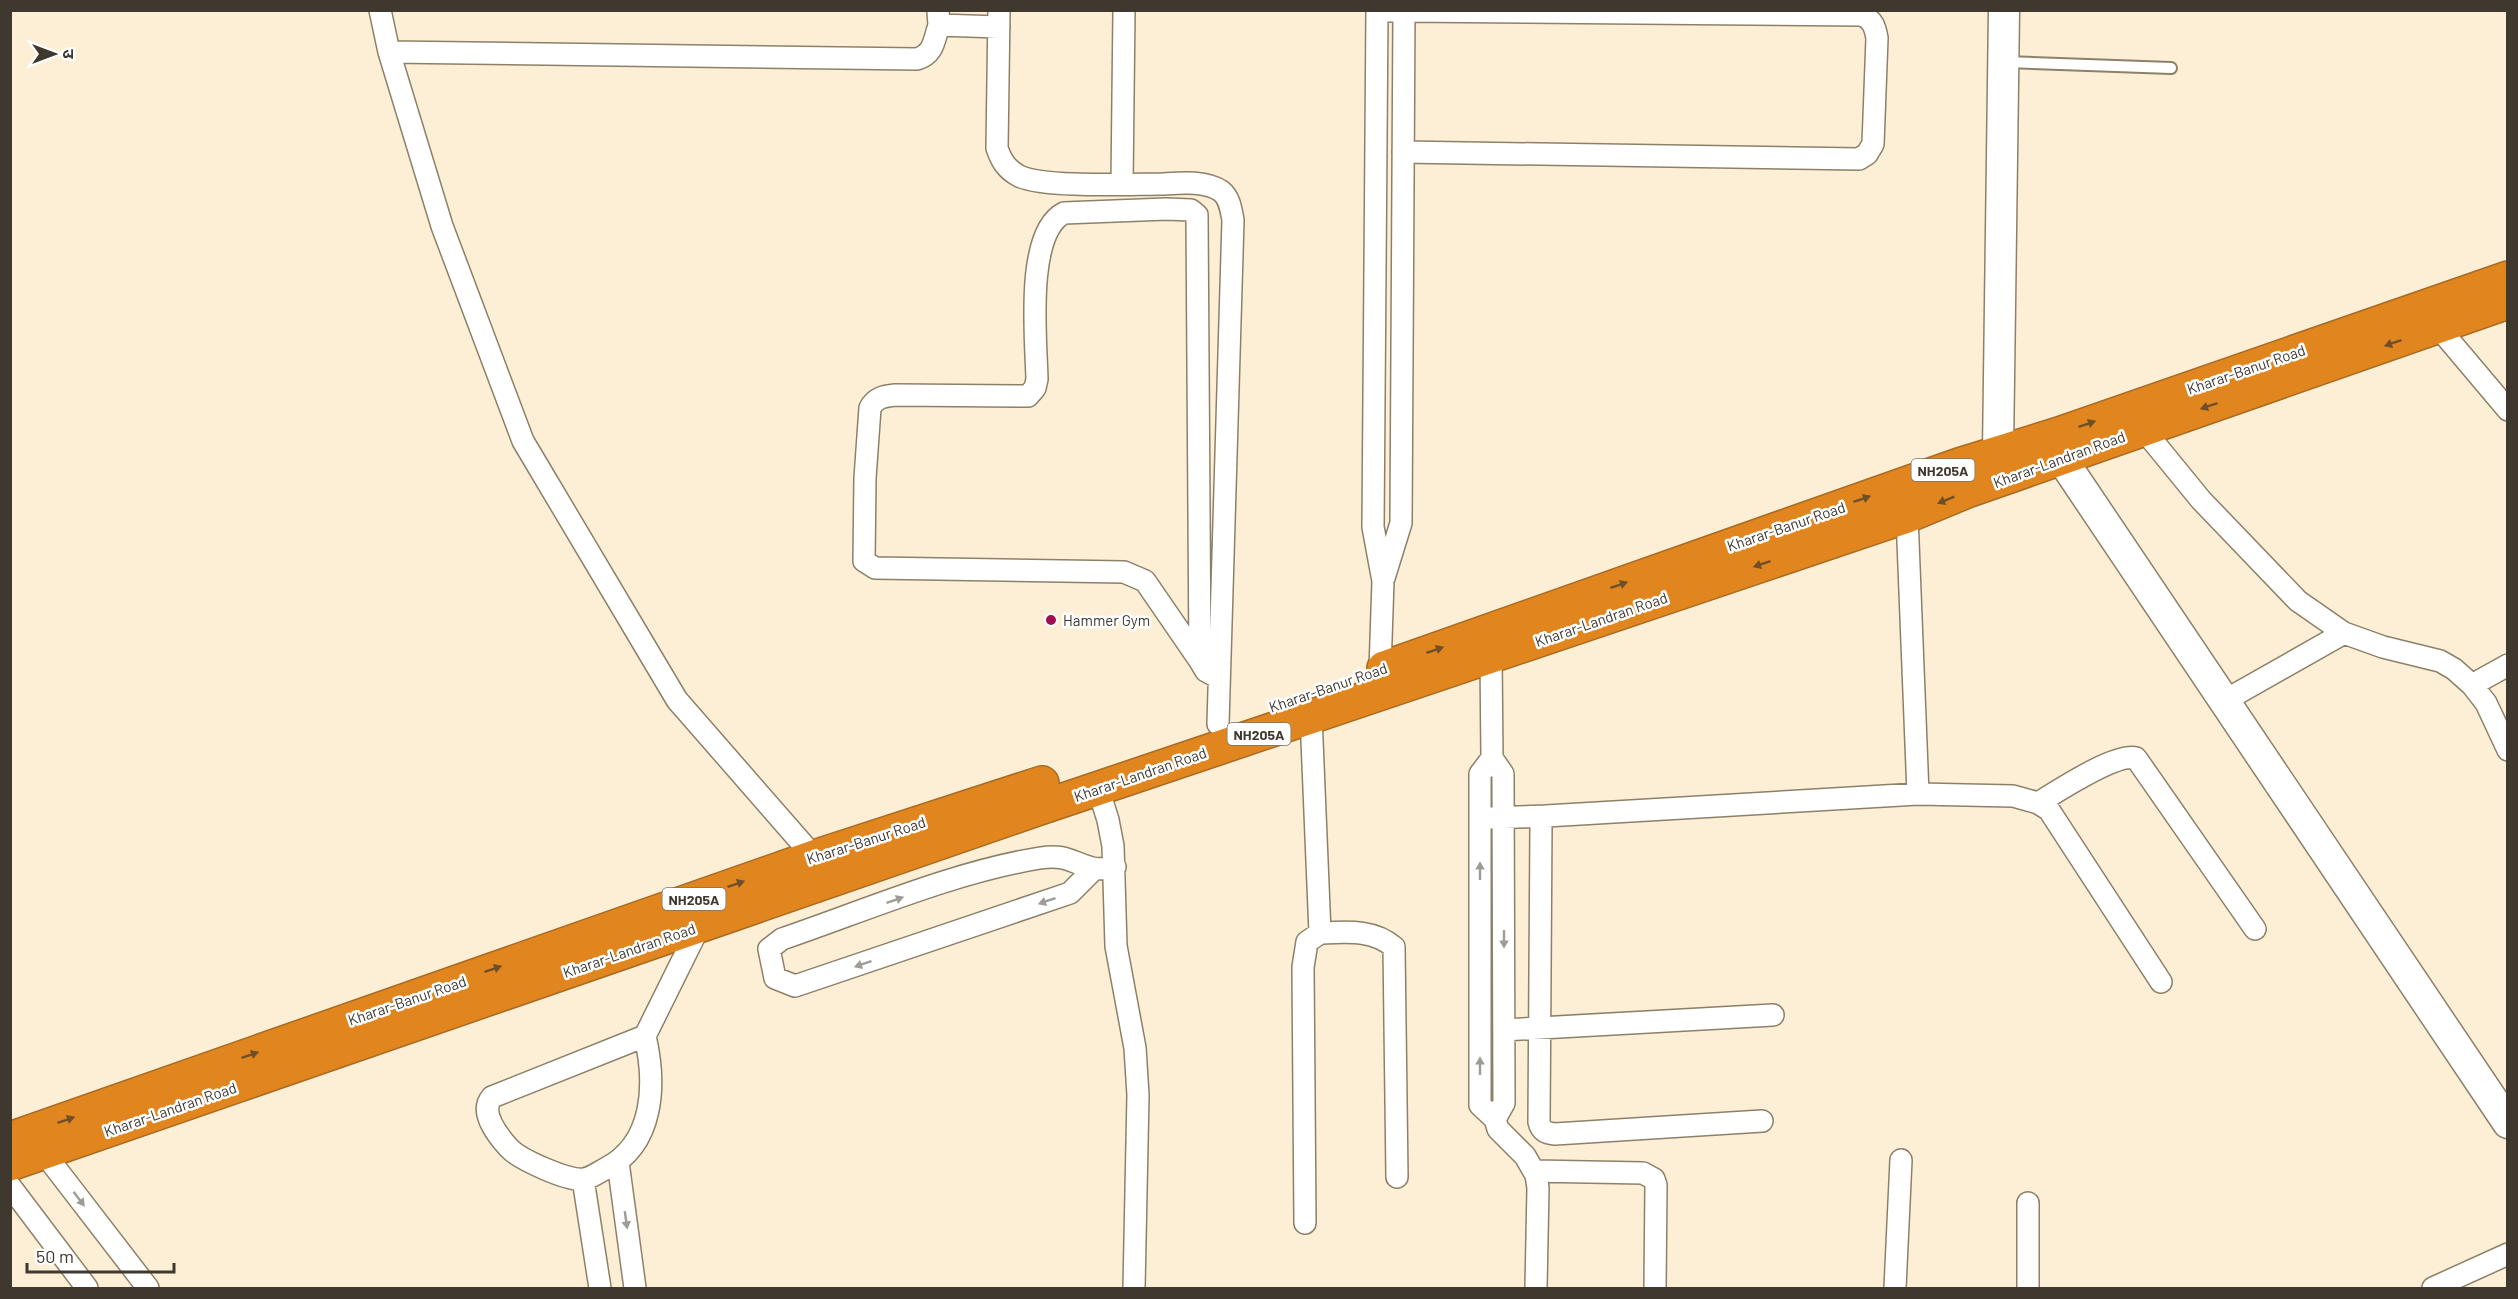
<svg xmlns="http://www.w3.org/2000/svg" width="2518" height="1299" font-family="Barlow,'Noto Sans Devanagari',sans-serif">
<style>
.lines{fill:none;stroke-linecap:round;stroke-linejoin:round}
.lane-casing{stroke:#8c8069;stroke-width:14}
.street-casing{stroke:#8c8069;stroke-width:24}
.secondary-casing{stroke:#8c8069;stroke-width:33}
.highway-casing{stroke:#a86b24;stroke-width:36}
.lane{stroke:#fff;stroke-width:10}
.street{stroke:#fff;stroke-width:21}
.secondary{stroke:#fff;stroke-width:30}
.highway{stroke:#e1861e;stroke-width:33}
.oneway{fill:#6f4f29}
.oneway2{fill:#9e9c96}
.poi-dot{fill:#a10d52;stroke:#fff;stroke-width:2}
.labels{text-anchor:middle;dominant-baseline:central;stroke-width:5;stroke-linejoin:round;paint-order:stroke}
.shield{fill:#fff;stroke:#78746d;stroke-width:1.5}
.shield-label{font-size:14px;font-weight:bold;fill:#3e382e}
.street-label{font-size:15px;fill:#3e382e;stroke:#fff}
.poi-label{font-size:15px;fill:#3e382e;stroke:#fff;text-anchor:start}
</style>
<rect width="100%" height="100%" fill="#fdefd6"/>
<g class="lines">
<g class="lane-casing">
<path id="lane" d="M2006,62L2171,68"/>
</g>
<g class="street-casing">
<path id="street" d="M380,10L389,52L442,226L523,441L677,700L814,857L819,868
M999,10L997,148C1001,160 1006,169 1019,176C1044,188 1130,184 1162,184C1179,183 1205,180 1221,191C1230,198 1231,210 1233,220L1218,724
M1377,10L1373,527L1383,581L1380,669
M938,11L939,25L999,27
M389,52L917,59C934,54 934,40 939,25
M1403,152L1859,159L1867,154L1873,144L1877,38C1875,27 1873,20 1862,15L1404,11
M1122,184L1124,10
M2438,327L2508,410
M2143,429L2201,500L2298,601L2344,633L2383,647L2440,661L2454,669L2472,685L2486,703L2508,750
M1907,516L1918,794
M1384,578L1401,523L1404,11H1390
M1491,656L1492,758L1480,774V1105L1495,1119L1498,1129L1525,1156L1536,1175L1538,1188L1536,1288
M1200,661L1145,581L1124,572L875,568L864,561L865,478L870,408C875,398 884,396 895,395L1028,396L1035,388L1037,379C1036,339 1025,233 1064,213L1166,209L1191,210L1197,215L1200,661L1206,671L1219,678
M2472,685L2508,665
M2224,701L2344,633
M1311,716L1320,933C1347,932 1373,929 1394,947L1397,1177
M1492,758L1503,774L1504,1103L1495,1119
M1098,788L1108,820L1113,846L1116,946L1135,1048L1138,1095L1134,1288
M2038,803C2058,791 2115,753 2136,758L2255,929
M1489,818L1546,816
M1094,869L1070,893L795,986L775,978L769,949L782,939C864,911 954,872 1040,858C1067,854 1070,862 1092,868C1099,870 1108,868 1115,867
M1504,1030L1773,1015
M645,1036L492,1097C479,1112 498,1136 509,1148C519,1159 569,1182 584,1179C591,1178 599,1172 605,1169C655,1144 656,1083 645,1036L700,925
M1762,1121L1555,1134C1546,1133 1541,1131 1539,1122L1541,824L1546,816L1918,794L2013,796L2038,803L2049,810L2161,982
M44,1153L148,1288
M618,1162L635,1288
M1534,1171L1643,1173L1654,1179L1656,1185L1655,1288
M583,1179L600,1288
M10,1186L87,1288
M1305,1223L1303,967L1307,942L1320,933
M1895,1288L1901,1160
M2028,1288V1203
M2433,1288L2508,1254"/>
</g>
<g class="secondary-casing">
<path id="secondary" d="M2053,436L2061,458L2508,1123
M2002,475L1998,452L2004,10"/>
</g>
<g class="highway-casing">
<path id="highway" d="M1384,668L1959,465L2059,434L2508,278
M10,1139L814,857L1042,783
M10,1164L1037,809L1907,516L1967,491L2508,302"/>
</g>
<use href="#lane" class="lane"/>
<use href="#street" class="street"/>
<use href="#secondary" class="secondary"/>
<use href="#highway" class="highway"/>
</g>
<defs><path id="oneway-solid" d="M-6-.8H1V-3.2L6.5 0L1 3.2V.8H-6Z" transform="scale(1.5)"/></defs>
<g class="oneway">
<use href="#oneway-solid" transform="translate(2393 343) rotate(161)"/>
<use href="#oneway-solid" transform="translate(2209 406) rotate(161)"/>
<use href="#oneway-solid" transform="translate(2087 424) rotate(-19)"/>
<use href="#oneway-solid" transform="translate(1862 499) rotate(-19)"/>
<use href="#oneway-solid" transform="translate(1946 500) rotate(158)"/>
<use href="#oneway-solid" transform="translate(1762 564) rotate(161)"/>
<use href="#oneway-solid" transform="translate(1619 585) rotate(-19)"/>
<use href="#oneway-solid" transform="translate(1435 650) rotate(-19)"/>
<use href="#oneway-solid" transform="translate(736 884) rotate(-19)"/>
<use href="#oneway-solid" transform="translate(493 969) rotate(-19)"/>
<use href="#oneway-solid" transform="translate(250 1055) rotate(-19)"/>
<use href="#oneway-solid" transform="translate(66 1120) rotate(-19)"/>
</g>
<g class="oneway2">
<use href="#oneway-solid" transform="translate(1480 871) rotate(-90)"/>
<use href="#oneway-solid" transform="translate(895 900) rotate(-19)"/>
<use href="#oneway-solid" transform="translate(1047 901) rotate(161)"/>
<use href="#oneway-solid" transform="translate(1504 939) rotate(90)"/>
<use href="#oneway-solid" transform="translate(863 964) rotate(161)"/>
<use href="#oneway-solid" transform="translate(1480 1066) rotate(-90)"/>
<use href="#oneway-solid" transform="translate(79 1199) rotate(53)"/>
<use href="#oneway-solid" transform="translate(626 1220) rotate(82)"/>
</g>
<circle class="poi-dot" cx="1051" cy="620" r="6"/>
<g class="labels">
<g class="shield">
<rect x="1911.5" y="459" width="63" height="22" rx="4.5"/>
<rect x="1227.5" y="723" width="63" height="22" rx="4.5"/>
<rect x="662.5" y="888" width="63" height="22" rx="4.5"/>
</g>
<g class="shield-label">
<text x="1943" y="470">NH205A</text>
<text x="1259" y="734">NH205A</text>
<text x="694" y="899">NH205A</text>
</g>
<g class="street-label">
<text transform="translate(2246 369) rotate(-19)">Kharar-Banur Road</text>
<text transform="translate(2059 459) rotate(-20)">Kharar-Landran Road</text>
<text transform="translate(1786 526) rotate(-19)">Kharar-Banur Road</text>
<text transform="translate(1601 619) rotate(-19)">Kharar-Landran Road</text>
<text transform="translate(1328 687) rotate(-19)">Kharar-Banur Road</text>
<text transform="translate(1140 774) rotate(-19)">Kharar-Landran Road</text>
<text transform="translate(866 840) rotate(-18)">Kharar-Banur Road</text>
<text transform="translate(629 950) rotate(-19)">Kharar-Landran Road</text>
<text transform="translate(407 1000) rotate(-19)">Kharar-Banur Road</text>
<text transform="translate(170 1109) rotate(-19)">Kharar-Landran Road</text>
</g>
<g class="poi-label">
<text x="1063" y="620">Hammer Gym</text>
</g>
</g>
<rect width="2518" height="1299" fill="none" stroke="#3e382e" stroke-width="24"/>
<g transform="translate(54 54) rotate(90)" stroke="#ffffff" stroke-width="4.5" paint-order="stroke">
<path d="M0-4.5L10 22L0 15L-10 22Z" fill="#3e382e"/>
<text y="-9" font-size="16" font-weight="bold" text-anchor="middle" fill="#3e382e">उ</text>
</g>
<path d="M27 1263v9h147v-9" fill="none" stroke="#3e382e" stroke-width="3"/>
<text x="36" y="1263" font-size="18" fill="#3e382e" stroke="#ffffff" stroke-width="4.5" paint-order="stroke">50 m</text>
</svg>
